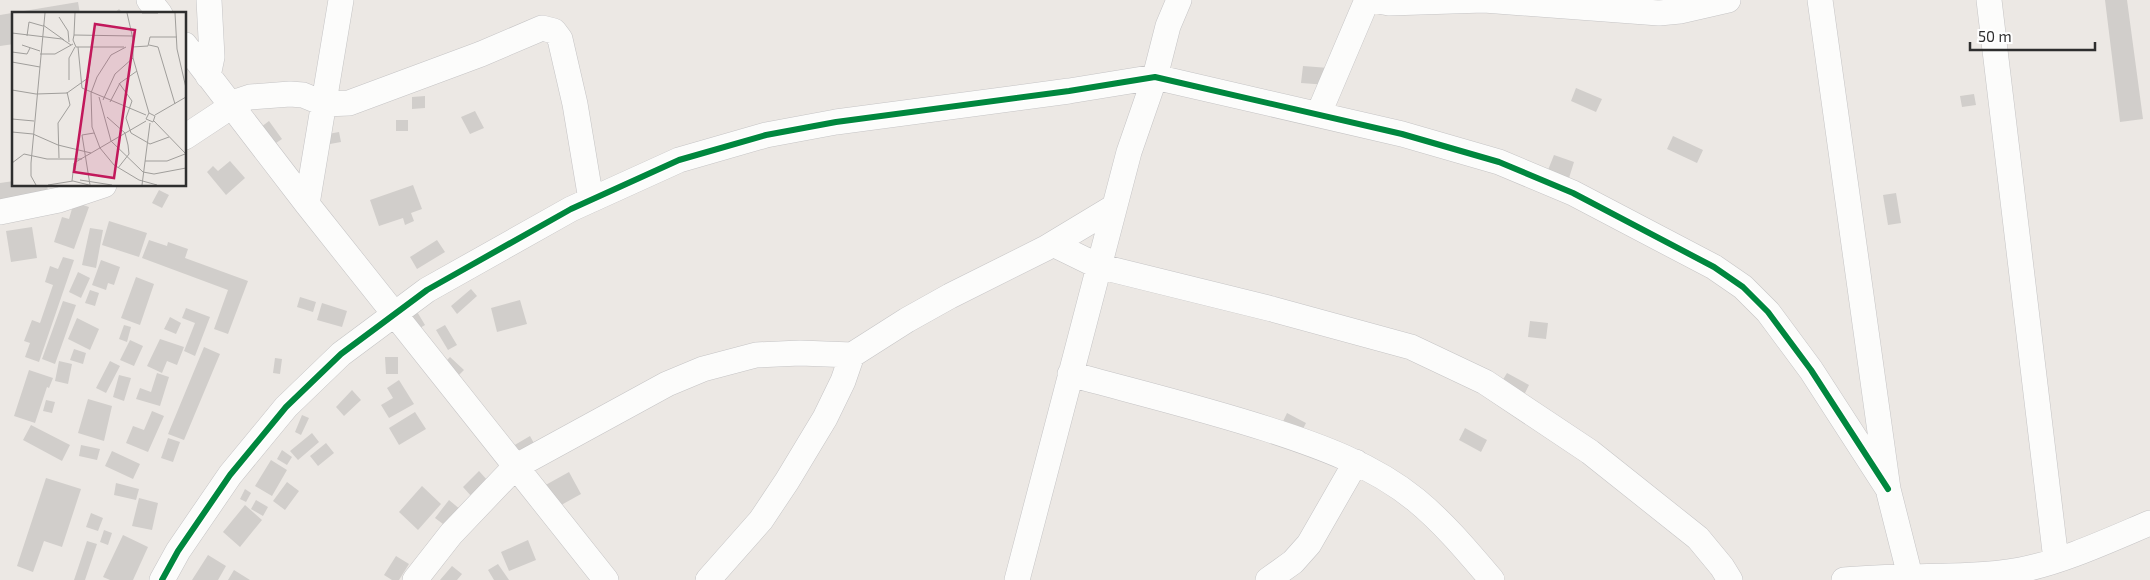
<svg xmlns="http://www.w3.org/2000/svg" width="2150" height="580" font-family="'Exo 2',sans-serif">
<style>
.building{fill:#d1cecb}
.lines{fill:none;stroke-linecap:round;stroke-linejoin:round}
.minor-casing{stroke:#c5c4c5;stroke-width:26}
.minor{stroke:#fcfcfb;stroke-width:25}
.cycleway-casing{stroke:#fff;stroke-width:9}
.cycleway{stroke:#00873e;stroke-width:6}
.inset-road{fill:none;stroke:#a09e9b;stroke-width:1}
.view{fill:#c2185b;fill-opacity:0.15;stroke:#c2185b;stroke-width:2.5}
.inset-edge{fill:none;stroke:#2e2e2e;stroke-width:2.5}
</style>
<rect width="100%" height="100%" fill="#ece8e4"/>
<path class="building" d="M2105,0H2127L2143,119L2120,122Z
M78,2L80,14H14V44L0,46V15Z
M119,9L124,14H113Z
M1303,66L1329,68L1328,85L1301,83Z
M1576,88L1602,99L1596,112L1571,101Z
M1974,94L1976,105L1962,107L1960,96Z
M425,96V108L412,109V97Z
M475,111L484,128L470,134L461,117Z
M396,120H408V131H396Z
M269,121L282,139L273,145L261,127Z
M339,132L341,142L330,144L328,134Z
M1673,136L1703,150L1697,163L1667,149Z
M1554,155L1574,162L1569,178L1548,170Z
M230,161L245,178L226,195L207,172L213,166L218,171Z
M14,181V185H47L49,196L0,205V183Z
M413,185L422,209L411,213L414,221L405,225L403,218L379,226L370,200Z
M159,190L169,195L162,208L152,203Z
M1896,193L1901,223L1888,225L1883,195Z
M74,202L89,207L74,249L54,242L62,217L69,219Z
M109,221L147,233L139,257L102,245Z
M32,227L37,258L11,262L6,231Z
M90,228L103,230L96,268L82,265Z
M149,240L167,246L168,242L188,249L185,258L248,281L228,334L214,329L228,290L142,258Z
M437,240L445,252L417,269L410,257Z
M63,257L74,260L39,362L25,357L30,343L24,341L32,320L40,323L53,285L45,282L50,266L58,269Z
M101,260L120,267L114,285L108,283L106,290L92,285Z
M78,272L90,278L81,298L69,292Z
M136,277L154,284L140,325L121,318Z
M471,289L477,296L457,314L451,306Z
M90,290L99,293L95,306L85,303Z
M300,297L316,302L313,312L297,307Z
M520,300L527,324L497,332L491,308Z
M63,301L76,305L55,364L42,359Z
M322,303L347,311L342,327L317,320Z
M186,308L210,317L195,356L184,351L195,323L182,318Z
M416,310L425,325L415,331L406,317Z
M170,317L181,323L176,334L164,329Z
M77,318L99,329L90,350L68,339Z
M1530,321L1548,323L1546,339L1528,337Z
M124,325L131,327L127,342L119,339Z
M445,325L457,345L448,350L436,330Z
M160,339L184,347L177,365L167,361L162,373L147,366Z
M130,340L143,346L134,366L120,360Z
M204,347L220,354L184,440L168,434Z
M74,349L86,353L83,364L70,360Z
M385,357H398V374H386Z
M450,357L464,370L456,378L442,365Z
M275,358L282,359L280,374L273,373Z
M59,361L72,364L68,384L55,381Z
M110,361L120,366L106,393L96,388Z
M29,370L53,378L49,388L47,387L35,423L14,416Z
M157,373L169,377L160,406L136,399L140,388L151,392Z
M1507,373L1529,385L1522,399L1499,386Z
M119,375L131,378L124,401L113,397Z
M399,380L414,404L389,418L381,405L393,398L387,388Z
M352,390L361,400L344,416L336,407Z
M88,399L112,406L104,441L78,433Z
M46,400L55,402L52,413L43,411Z
M152,411L164,416L148,452L126,443L133,426L144,430Z
M415,412L426,429L399,445L389,428Z
M1287,413L1306,423L1296,443L1277,434Z
M302,415L309,418L301,435L295,432Z
M31,425L70,445L62,461L23,440Z
M1465,428L1487,440L1481,452L1459,440Z
M312,433L319,442L298,460L290,451Z
M530,436L536,447L519,457L513,446Z
M168,438L180,442L173,462L161,458Z
M326,443L334,453L318,466L310,456Z
M81,445L100,449L97,460L79,456Z
M282,450L292,457L287,465L277,459Z
M112,451L140,464L133,479L105,466Z
M271,460L287,470L272,496L255,486Z
M479,471L488,481L472,497L463,487Z
M569,472L581,494L554,509L542,487Z
M46,478L81,489L62,547L44,541L33,572L17,566Z
M287,482L299,491L285,510L273,501Z
M116,483L139,489L136,500L114,495Z
M422,486L441,504L418,530L399,512Z
M245,489L251,493L246,502L240,499Z
M139,498L158,503L152,530L132,526Z
M256,500L268,507L263,516L251,509Z
M449,500L461,510L447,527L435,518Z
M245,505L262,520L240,547L223,532Z
M91,513L103,518L98,531L86,527Z
M104,530L112,533L108,545L100,542Z
M123,535L148,547L133,580H110L103,577Z
M528,540L536,560L509,571L501,552Z
M87,541L97,544L85,580H74Z
M208,555L226,566L218,580H192Z
M396,556L409,564L399,580H392L384,575Z
M498,564L509,580H494L488,570Z
M452,566L462,574L457,580H440Z
M234,570L250,580H228Z"/>
<g class="lines">
<g class="minor-casing">
<path id="minor" d="M149,0L160,14
M1372,0L1389,3L1484,0L1659,13L1680,11L1728,0
M1820,0L1888,489L1910,576
M1989,0L2056,560
M185,45L307,204L606,580
M208,76L212,57L209,0
M1319,113L1367,0
M185,137L241,100L250,97L290,94L303,95L325,104L349,103L481,54L542,28L554,31L560,39L575,104L591,200
M307,204L341,0
M0,212L59,200L104,185
M1053,244L1098,266L1272,309L1411,347L1485,382L1590,452L1698,538L1722,567L1730,580
M1070,374C1136,392 1202,408 1267,429C1320,446 1373,465 1416,500C1445,524 1468,552 1492,580
M162,580L178,551L230,475L286,407L341,354L427,290L571,209L679,160L766,135L836,122L1069,91L1155,77L1402,134L1499,162L1573,193L1714,267L1743,287L1768,312L1811,370L1888,489
M415,580L451,534L515,467L667,384L703,369L756,355L800,353L852,355L907,320L950,296L1046,248L1114,207
M708,580L761,520L787,481L825,418L843,381L852,355
M1017,580L1129,152L1155,77L1168,26L1179,0
M1268,580L1293,562L1309,544L1356,462
M1844,580C1903,574 1962,580 2020,570C2060,563 2112,539 2150,523"/>
</g>
<use href="#minor" class="minor"/>
<g class="cycleway-casing">
<path id="cycleway" d="M162,580L178,551L230,475L286,407L341,354L427,290L571,209L679,160L766,135L836,122L1069,91L1155,77L1402,134L1499,162L1573,193L1714,267L1743,287L1768,312L1811,370L1888,489"/>
</g>
<use href="#cycleway" class="cycleway"/>
</g>
<g transform="translate(12 12)">
<rect width="174" height="174" fill="#ece8e4"/>
<path class="inset-road" d="M115,1L121,27V46L137,101L134,107L141,110L143,104L137,101M130,1H146M163,1L165,37L174,76M47,5L56,19L57,30M31,13L52,28M0,21L50,27L59,33M62,23L63,1M15,24L17,10L31,14M10,33L28,39M137,33L146,35L163,92M66,35L70,76L134,103M112,35H64L61,28L62,23L121,24M114,35L99,43L85,65L79,81L80,115L88,136L102,153L127,168L145,173M120,35L136,34L138,25H165M0,40L15,42L18,36M28,42H43L61,32M0,50L28,55M57,68V46L63,35M107,71L120,89L114,106L119,121L138,132L157,125M0,78L24,82L55,81L76,66L80,35M87,85L99,129L131,160L142,162L174,156M91,88L103,62L121,46M98,90L108,71L125,59M143,103L174,85M95,105L113,121L116,133L117,142L106,156M0,107L22,109M142,109L174,142M0,120L21,122L46,133L79,141M47,146L46,111L58,93L55,80M133,149H155L173,142M0,151L12,142L35,147H70M68,168L100,173M60,169L62,151L134,109M24,173L19,164V151L33,1M36,173L61,169L77,173M78,173L70,123L82,121M130,173L138,111"/>
<path class="view" d="M83,12L123,18L102,166L62,160Z"/>
<rect width="174" height="174" class="inset-edge"/>
</g>
<path d="M1970 42v8h125v-8" fill="none" stroke="#2e2e2e" stroke-width="2.5"/>
<text x="1978" y="42" font-size="15" fill="#2e2e2e" stroke="#ffffff" stroke-width="4" paint-order="stroke">50 m</text>
</svg>
